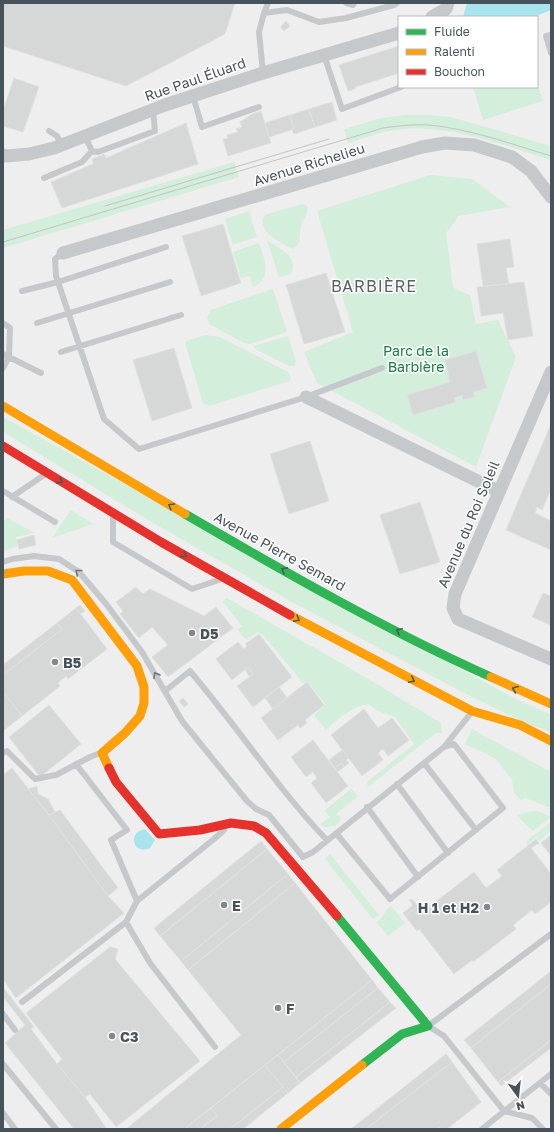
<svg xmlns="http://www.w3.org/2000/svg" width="554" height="1132" font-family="'Golos Text',sans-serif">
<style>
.green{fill:#d3eeda}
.water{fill:#a8e4eb}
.building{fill:#d6d7d7;stroke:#e0e0e1}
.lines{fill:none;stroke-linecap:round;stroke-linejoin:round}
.lane{stroke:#c6c9cb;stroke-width:6}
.street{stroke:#c6c9cb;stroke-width:13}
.fast{stroke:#30b455;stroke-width:9}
.slow{stroke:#ff9f0a;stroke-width:9}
.jam{stroke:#e5322d;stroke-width:9}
.tram{stroke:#c2c4c5;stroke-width:1}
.oneway{stroke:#445d5a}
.oneway2{stroke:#6c767d}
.poi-dot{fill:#81898e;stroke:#fff;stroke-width:1.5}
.labels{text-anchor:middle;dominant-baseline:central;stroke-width:3;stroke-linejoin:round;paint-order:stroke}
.street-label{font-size:14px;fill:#46535b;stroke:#fff}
.park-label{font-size:14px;fill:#187b40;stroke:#fff}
.poi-label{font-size:14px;font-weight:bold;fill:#46535b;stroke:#fff;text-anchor:start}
.quarter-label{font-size:16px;letter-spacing:1px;fill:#5a5f62;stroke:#fff}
</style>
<rect width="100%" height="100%" fill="#efeeee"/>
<path class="green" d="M537,82L543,101L483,120L473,87H537Z
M405,115H429L451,117L551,146V160C498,144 440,119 383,132C372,135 360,140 348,143L344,129L382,118Z
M234,162L239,177L3,248V230Z
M430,175L472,179L510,207L459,216L446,233L453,287L457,290L470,295L476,324L498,320L516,357L476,467L317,383L304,352L353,332L317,211Z
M301,204L306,205L308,207L307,212L301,225L299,243L293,249C282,244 254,230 265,215Z
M249,211L257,237L233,245L225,219Z
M267,240C280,249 299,256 291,274L279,277Z
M259,243C264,258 273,278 253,287L250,276L241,278L233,252Z
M272,289L274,292L287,332L250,344L244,343L209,324L207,317L211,310Z
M206,335L220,337L288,372L291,376L290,381L209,406L203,403L185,343L188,340Z
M288,336L296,361L295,366H289L255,349L254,346Z
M3,417L510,696L551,715V732L519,720L470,696L290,601L155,524L3,432Z
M71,510L93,524L52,538Z
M7,518L34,533L16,537L18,546L3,551V521Z
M227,598L367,678L441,723L442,733H436L368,787L367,782L414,744L395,717L378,711L369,704C352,706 338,719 326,730L314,715L325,704L308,682L302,683L299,678L263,635L258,632L246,640L237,630L242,626L222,601Z
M472,729L551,772V808L525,798L521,800L514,793L512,780L495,758L465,744Z
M351,789L358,796L336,814L342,818L335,826L324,827L321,824L330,817L324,811Z
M538,811L551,817L533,831L517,816L527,812Z
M551,822V831L539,841L536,837L527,845L526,841Z
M330,854L379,915L373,919L325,859Z
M391,906L405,923L388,936L376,922C385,917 384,910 391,906Z"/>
<path class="water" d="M467,3H551V10L534,17H463Z
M145,829L155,840L150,848C134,856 126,833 145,829Z"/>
<path class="building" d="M3,3H235L225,34L126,86L3,46Z
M286,21L290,26L284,31L280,27Z
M399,46V73L355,87V89L348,91L339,65Z
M14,78L39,87L23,132L3,126V111Z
M332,102L337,120L315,127L309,109Z
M309,109L315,127L294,134L292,130L294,129L290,115Z
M261,111L271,143L228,156L223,139L228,138L227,135L238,132L236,129L242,127L240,122L252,114Z
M290,115L294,129L269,137L265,123Z
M186,123L198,164L62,208L51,182L93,164L92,159L104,154L106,158Z
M223,224L241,283L201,296L182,236Z
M510,239L514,267L506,268L509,284L483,286L477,244Z
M326,273L345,332L304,344L286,285Z
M524,282L533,336L508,340L503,313L481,316L477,287Z
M174,348L192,408L152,421L133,360Z
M476,351L487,388L473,392L475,397L463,400L462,395L454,398L456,402L413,415L407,395L450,382L445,360Z
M551,424V489L542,510L537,507L535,513L551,521V550L506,530Z
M310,441L329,501L289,514L270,454Z
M420,502L440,562L400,574L380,515Z
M34,535L36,545L19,549L17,540Z
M136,587L143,594L150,589L204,616L216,607L233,628L168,677L152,657L168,645L152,627L139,638L120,614L123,611L116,602Z
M543,593L551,596V625L532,617Z
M80,605L85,611L80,614L76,608Z
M76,608L107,649L68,679L66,676L58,683L60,686L22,716L3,692V675L62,629L57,623Z
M57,623L62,629L3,675V665Z
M259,634L292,677L253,707L237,686L253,674L248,667L232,680L216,659L238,642L244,649L247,646L245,644Z
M248,667L253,674L250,677L245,670Z
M307,682L324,705L305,720L307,723L300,728L298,725L278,740L261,718Z
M279,687L287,698L273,709L265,698Z
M3,692L22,716L3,731Z
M183,698L188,704L184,707L179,701Z
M49,705L81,744L40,777L9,737Z
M364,709L378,728L392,718L409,740L388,756L383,749L378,753L383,760L362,776L331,735Z
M313,740L348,786L326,803L311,783L317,778L313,772L306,777L291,757Z
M342,750L349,758L346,760L349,763L344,767L341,763L335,768L329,760Z
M341,763L344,767L337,772L335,768Z
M12,768L49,815L108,896L124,913L16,998L3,979V775Z
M37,786L38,794L48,799L55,812L49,815L28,789Z
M60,810L118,888L108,896L49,815Z
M551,835V856L541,843Z
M536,839L539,843L531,848L551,874V902L535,914L532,910L513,925L516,929L473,962L472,960L454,974L419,929L417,931L405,916L422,903L428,910L430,908L429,907L474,872L486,888L502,876L497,870Z
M261,841L267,849L160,936L154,928Z
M267,849L288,874L181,961L160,936Z
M288,874L295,883L188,970L181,961Z
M295,883L372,980L184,1129H126L241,1035L188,970Z
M412,899L418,906L405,916L403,913L413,905L409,900Z
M110,947L118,949L115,959L200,1061L116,1127L90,1094L85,1097L57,1064L62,1059L26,1013Z
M551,971V984L471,1048L464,1040Z
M372,980L378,988L284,1062L278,1055Z
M551,984V1040L498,1082L471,1048Z
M3,987L34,1027L31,1029L57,1064L85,1097L106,1128L105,1129H74L5,1043L25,1025L3,997Z
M378,988L390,1002L296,1077L284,1062Z
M390,1002L396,1008L300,1083L296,1077Z
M551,1040V1048L501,1086L498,1082Z
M446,1054L452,1062L366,1129H351Z
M278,1055L300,1083L288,1093L265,1065Z
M452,1062L481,1102L447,1129H441L440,1127L437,1129H366Z
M265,1065L283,1087L230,1129H200L217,1116L211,1108Z
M283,1087L288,1093L243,1129H230Z
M211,1108L217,1116L200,1129H184Z"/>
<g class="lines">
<path class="lane" d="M346,3L353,5L354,3
M264,13L287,10L319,22L346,18L394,5L397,3
M551,35L546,36L551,53
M324,55L342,109L401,87
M263,73L259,32L264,13L268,3
M193,96L202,127L259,107
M49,131L57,136L62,145
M85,136L92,151L98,152L155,131L153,110
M44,178L82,162L92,151
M63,253L55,259L56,276L104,419L139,449L306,397L382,368
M22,291L58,282L166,247
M3,323L10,328L9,357L3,368
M37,323L170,282
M61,352L181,315
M3,354L41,373
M3,491L55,522
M12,497L44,475
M113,517V542L192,589L219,580
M3,562L12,559L34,556L59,559L79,572L107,605L142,652L182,721L247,801L256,809L269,815L303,857L313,852L444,747L471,713
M165,691L190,671C223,710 253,752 285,792C298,808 312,825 327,840
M3,753L7,751L35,779L56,775L90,757L100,753
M424,763L476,830
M76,764L127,830L111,840L137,901
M397,784L448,853
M367,807L418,877
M336,833L390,899L503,808L454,744L444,747
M126,922L150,963L215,1047
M22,1002L126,922L137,901L214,839L224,830
M3,1014L15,1030
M3,1064L56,1129
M540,1083L551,1094
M3,1113L15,1129
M482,1129L551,1074
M543,1129L532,1118L504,1111L444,1036L428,1026L551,934"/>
<path class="street" d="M432,17L446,9L448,3
M3,155L6,156L29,154L54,148L165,105L263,73L399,33
M63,253L422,147L445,143L474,145L512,157L531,171L551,197
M551,372L455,594L453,608L458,619L551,659
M306,397L498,491"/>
<path class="fast" d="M185,514C285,572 386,630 491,677
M337,916L428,1026L402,1034L362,1065"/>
<path class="slow" d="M3,406L185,514
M3,574L24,571H48L72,580L137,666L144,687V703L140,716L125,733L102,753L109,768
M290,615L472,711L520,725L551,741
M491,677L551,704
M281,1129L362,1065"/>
<path class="jam" d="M3,446L161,542L290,615
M109,768L116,782L159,834L200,830L231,823L254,826L266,833L337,916"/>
<path class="tram" d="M105,206L329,139
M3,242L383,128C398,126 414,124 429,125C471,129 511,144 551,156"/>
</g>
<defs><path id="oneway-chevron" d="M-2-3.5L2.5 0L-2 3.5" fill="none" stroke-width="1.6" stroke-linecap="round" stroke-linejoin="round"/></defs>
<g class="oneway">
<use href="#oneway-chevron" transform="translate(60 481) rotate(32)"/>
<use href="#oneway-chevron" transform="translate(171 506) rotate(-150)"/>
<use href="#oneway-chevron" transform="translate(184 555) rotate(30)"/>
<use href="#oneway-chevron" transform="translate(284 570) rotate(-151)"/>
<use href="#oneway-chevron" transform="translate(297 619) rotate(29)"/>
<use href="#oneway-chevron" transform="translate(399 631) rotate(-153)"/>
<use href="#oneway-chevron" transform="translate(412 680) rotate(27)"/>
<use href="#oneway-chevron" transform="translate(515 689) rotate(-157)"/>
</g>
<g class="oneway2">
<use href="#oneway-chevron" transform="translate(78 572) rotate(-141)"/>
<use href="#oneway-chevron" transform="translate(156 675) rotate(-121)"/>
</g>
<g class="poi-dot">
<circle cx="192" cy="633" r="4"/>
<circle cx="55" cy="662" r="4"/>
<circle cx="224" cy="905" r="4"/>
<circle cx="487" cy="907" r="4"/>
<circle cx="278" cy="1008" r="4"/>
<circle cx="112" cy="1036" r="4"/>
</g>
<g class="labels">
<g class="street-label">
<text transform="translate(195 79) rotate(-19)">Rue Paul Éluard</text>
<text transform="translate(309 164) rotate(-17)">Avenue Richelieu</text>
<text transform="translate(468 524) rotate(-67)">Avenue du Roi Soleil</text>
<text transform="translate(280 551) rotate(29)">Avenue Pierre Semard</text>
</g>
<g class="park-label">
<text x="416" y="350">Parc de la<tspan x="416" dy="16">Barbière</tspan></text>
</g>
<g class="poi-label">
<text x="200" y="633">D5</text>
<text x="63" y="662">B5</text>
<text x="232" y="905">E</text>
<text x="479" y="907" text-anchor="end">H 1 et H2</text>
<text x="286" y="1008">F</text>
<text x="120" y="1036">C3</text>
</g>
<g class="quarter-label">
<text x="374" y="286">BARBIÈRE</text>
</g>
</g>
<rect width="554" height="1132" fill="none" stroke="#46535b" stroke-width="8"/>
<rect x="398" y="16" width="140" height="72" fill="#ffffff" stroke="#b5babd"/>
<rect x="406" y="29" width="20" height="6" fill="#30b455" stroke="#b5babd"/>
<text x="434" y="36" font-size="12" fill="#46535b">Fluide</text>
<rect x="406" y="49" width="20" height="6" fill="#ff9f0a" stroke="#b5babd"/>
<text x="434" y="56" font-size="12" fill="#46535b">Ralenti</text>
<rect x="406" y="69" width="20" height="6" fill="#e5322d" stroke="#b5babd"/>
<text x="434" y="76" font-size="12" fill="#46535b">Bouchon</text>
<g transform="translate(518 1096) rotate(165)" stroke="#ffffff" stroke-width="3" paint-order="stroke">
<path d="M0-3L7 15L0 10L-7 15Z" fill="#46535b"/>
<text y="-6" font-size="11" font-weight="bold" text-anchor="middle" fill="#46535b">N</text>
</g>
</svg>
